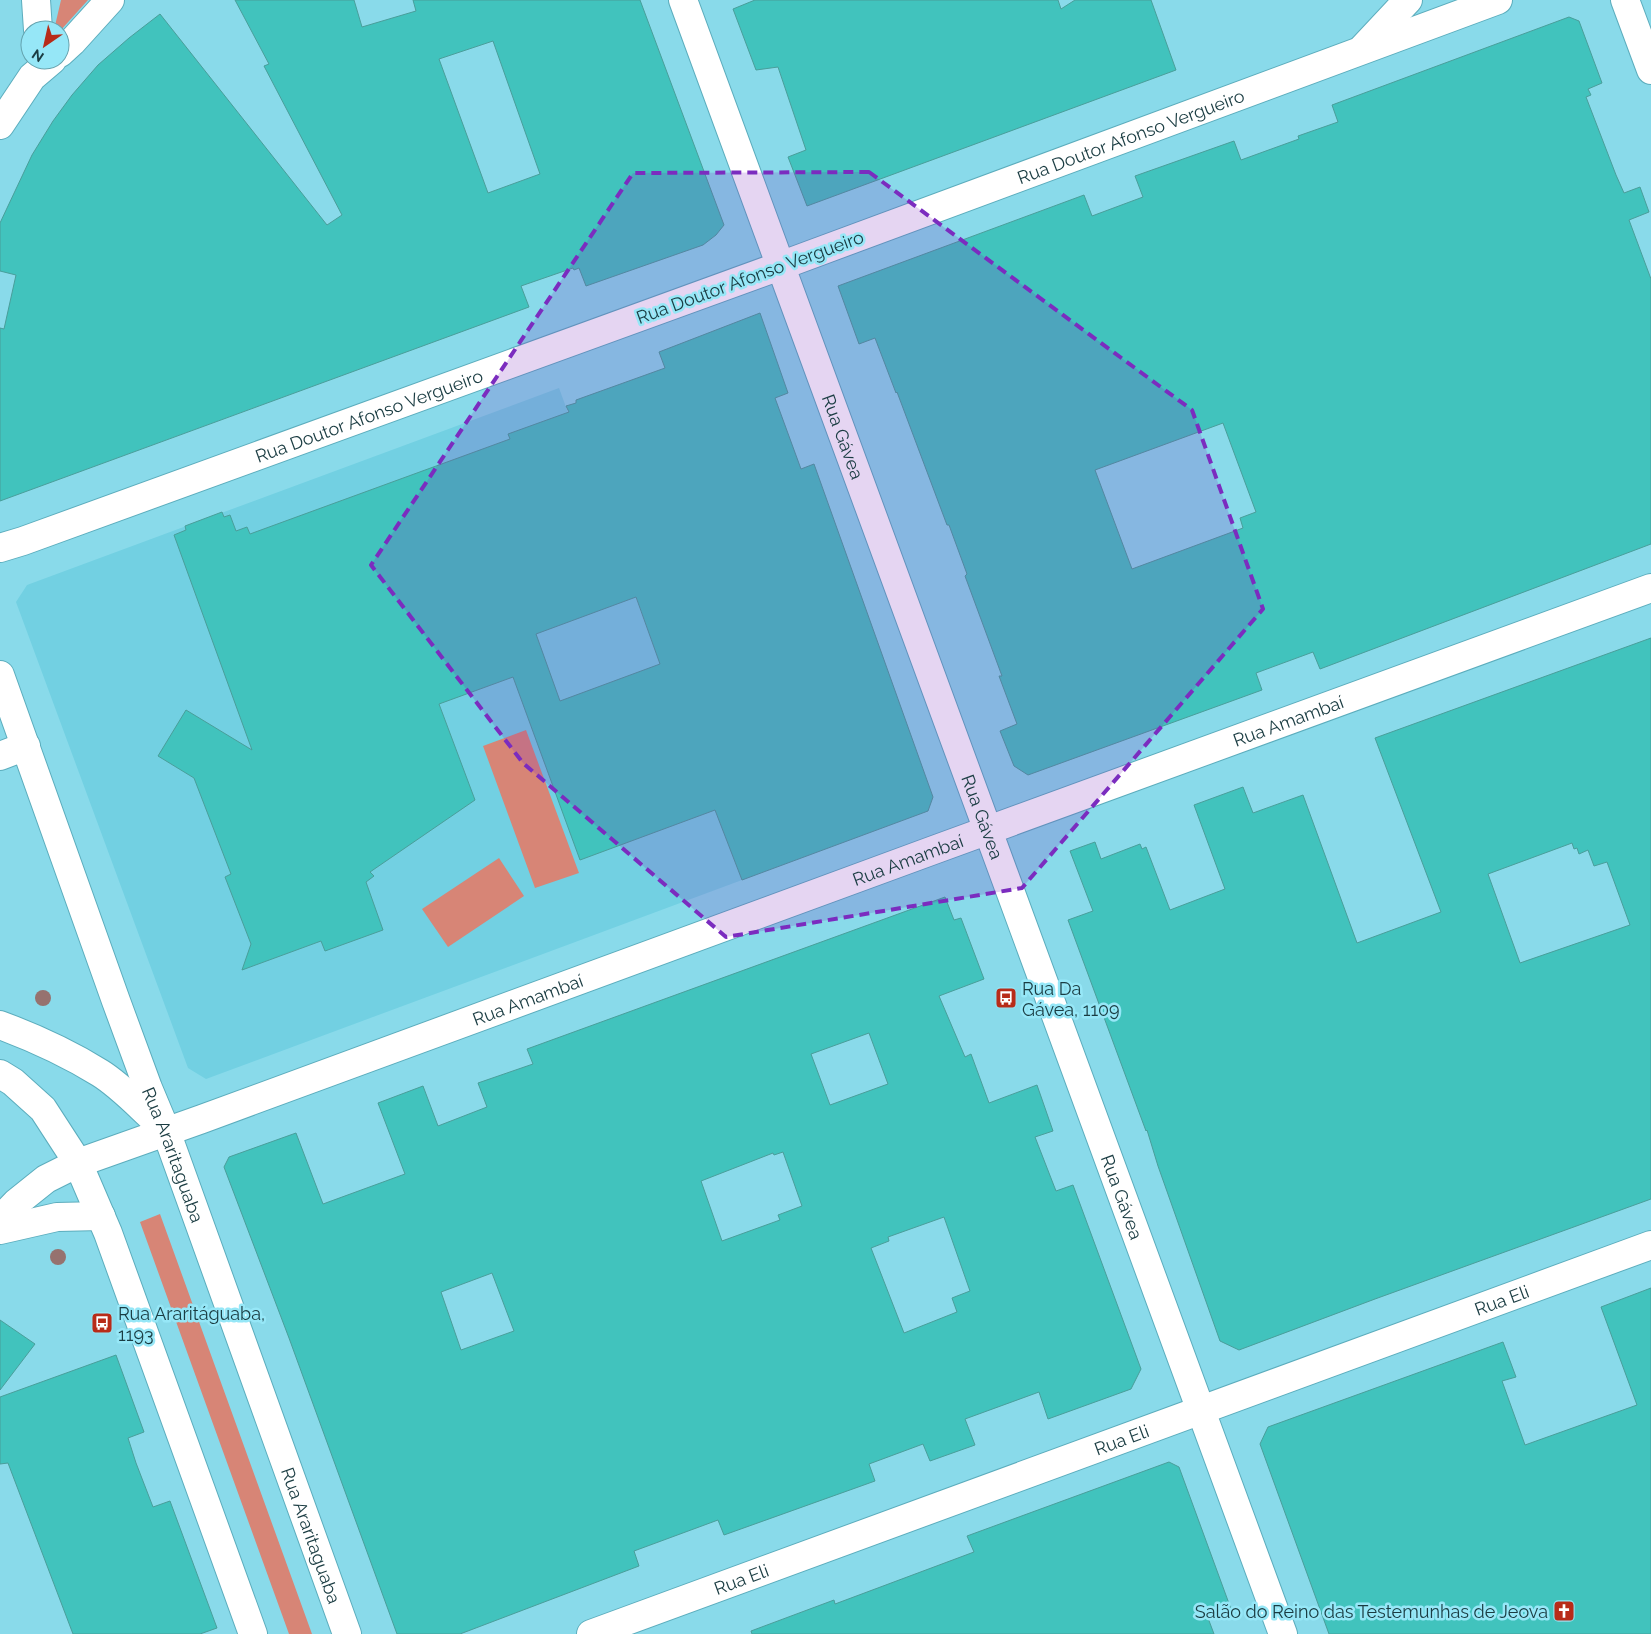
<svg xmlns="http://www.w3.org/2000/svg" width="1651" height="1634" font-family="Raleway,sans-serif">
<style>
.built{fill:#72d0e2}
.green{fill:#d78576}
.building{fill:#41c3bd;stroke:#499e9a;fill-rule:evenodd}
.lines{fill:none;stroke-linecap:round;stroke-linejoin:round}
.street-casing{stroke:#5cadbd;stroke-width:30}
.secondary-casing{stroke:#5cadbd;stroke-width:30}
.street{stroke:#fff;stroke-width:28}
.secondary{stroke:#fff;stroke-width:28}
.tree{fill:#96726f}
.marked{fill:#7b2cbf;fill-opacity:0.2;stroke:#7b2cbf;stroke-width:4;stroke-dasharray:10 6;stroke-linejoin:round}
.labels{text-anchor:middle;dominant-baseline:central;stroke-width:5;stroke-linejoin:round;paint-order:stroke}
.street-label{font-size:18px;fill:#1a3c42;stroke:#96e7f7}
.poi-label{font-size:18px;fill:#1a3c42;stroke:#96e7f7;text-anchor:start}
</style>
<rect width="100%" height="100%" fill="#89daea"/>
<path class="built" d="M559,388L667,683L742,880L206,1079L188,1068L16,602L27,585Z"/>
<path class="green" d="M61,0H88L60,31L54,30Z
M526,730L579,873L535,888L483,746Z
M499,858L524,896L448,947L422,909Z
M160,1214L312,1634H289L140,1222Z"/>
<path class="building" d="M235,0H354L362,27L416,11L413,0H640L724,225L716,235L703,245L586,286L579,268L574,270L573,268L521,286L529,307L0,501V328L4,329L16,275L0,271V223L32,155L53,121L72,95L98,65L129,38L160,14L327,225L342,215L264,66L269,64ZM493,41L540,174L488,193L439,59Z
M755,0H1058L1061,9L1075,0H1151L1176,70L807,206L788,157L806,150L778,67L756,70L733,9Z
M1569,17L1579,21L1602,83L1588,89L1591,95L1586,97L1616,175L1624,193L1640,187L1649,212L1629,220L1651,279V544L1320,669L1313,652L1256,673L1262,690L1028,775L1014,766L1000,731L1017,724L999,676H1002L965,576L967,574L949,525H947L897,392L896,393L875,338L859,344L838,286L1084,195L1092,216L1143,197L1135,176L1234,141L1241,160L1299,139L1298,136L1338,122L1332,105ZM1223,423L1256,512L1240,518L1243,528L1132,569L1095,470Z
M760,313L788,393L775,398L801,469L814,464L933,797L928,811L742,880L715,810L580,860L513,677L439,704L475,800L370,872L374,876L366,882L383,930L325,951L321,941L242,970L251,944L225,877L231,874L194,778L158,756L186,710L252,750L174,535L186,530L185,526L222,512L224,517L230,515L236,531L247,527L250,534L510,439L508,434L569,412L566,406L576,403V400L665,368L659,352ZM636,597L660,664L560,701L536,634Z
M1651,638V1199L1375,1299L1239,1350L1220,1341L1158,1166L1147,1130L1146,1131L1068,920L1093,911L1070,851L1095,842L1101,859L1140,844L1142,849L1146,847L1170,910L1225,889L1194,805L1243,787L1253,813L1303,795L1357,943L1441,912L1375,738ZM1572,843L1574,849L1577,848L1579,854L1588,850L1594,866L1607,862L1630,925L1520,963L1488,874Z
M945,897L954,920L961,918L984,979L939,996L965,1057L971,1054L989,1103L1037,1085L1053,1131L1035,1137L1056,1191L1073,1185L1141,1369L1131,1389L1048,1419L1039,1392L965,1419L975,1445L930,1461L923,1444L869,1464L875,1481L724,1535L718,1520L634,1551L639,1566L460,1634H397L289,1338L224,1167L229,1157L296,1133L323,1204L405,1174L378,1103L423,1086L438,1126L487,1107L478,1083L533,1064L527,1049ZM869,1033L888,1084L830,1105L811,1054ZM783,1152L802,1206L778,1215L780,1220L722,1241L701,1181L773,1153L774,1155ZM944,1217L970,1291L952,1298L957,1312L904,1333L871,1248L889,1241L888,1237ZM492,1273L514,1331L461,1350L441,1292Z
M1651,1288V1634H1329L1260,1444L1268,1427L1503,1342L1516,1377L1502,1381L1525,1445L1637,1405L1601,1307Z
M0,1320L35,1344L0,1390Z
M116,1355L144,1432L128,1438L136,1463L153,1507L170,1501L217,1628L200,1634H73L8,1463L0,1464V1397Z
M1169,1462L1179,1467L1231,1609L1208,1618L1214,1634H752L751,1631L834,1600L835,1604L974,1552L967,1536Z"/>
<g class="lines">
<g class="street-casing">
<g id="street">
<path id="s1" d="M0,548L23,541L780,266"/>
<path d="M0,756L26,746"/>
<path id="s2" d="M591,1634L1651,1245"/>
</g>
</g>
<g class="secondary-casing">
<g id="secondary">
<path d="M36,0L38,30"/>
<path id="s3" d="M683,0L1283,1634"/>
<path d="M1625,0L1651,70"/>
<path d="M1363,48L1408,0"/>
<path d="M60,53L72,42L110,0"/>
<path d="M0,125L32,77L52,60"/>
<path id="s4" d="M780,266L1498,0"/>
<path id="s5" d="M0,675L116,1001L148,1088L166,1131L347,1634"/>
<path d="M0,1025C35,1038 68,1053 100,1073C121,1086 139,1106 158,1123"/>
<path d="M0,1074L13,1082L43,1109L78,1163L108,1233L253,1634"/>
<path id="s6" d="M0,1220L16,1203L46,1179L78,1163L202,1119L931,851L1651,588"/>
<path d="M0,1230L57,1217L101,1216"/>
</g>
</g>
<use href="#street" class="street"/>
<use href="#secondary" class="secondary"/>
</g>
<g class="tree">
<circle cx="43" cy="998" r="8"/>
<circle cx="58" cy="1257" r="8"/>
</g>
<path class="marked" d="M869,172L1192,410L1263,609L1022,888L726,937L523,763L371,565L633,173Z"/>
<defs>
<g id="bus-square" transform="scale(1.125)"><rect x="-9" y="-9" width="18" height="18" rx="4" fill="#b82b18" stroke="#96e7f7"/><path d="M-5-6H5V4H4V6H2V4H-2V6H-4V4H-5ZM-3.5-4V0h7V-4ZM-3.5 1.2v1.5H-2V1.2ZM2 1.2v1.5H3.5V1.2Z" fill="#fff"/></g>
<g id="church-square" transform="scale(1.125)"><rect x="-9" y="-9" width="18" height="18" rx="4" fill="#b82b18" stroke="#96e7f7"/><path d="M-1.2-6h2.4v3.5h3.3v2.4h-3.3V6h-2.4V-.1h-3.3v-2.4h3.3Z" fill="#fff"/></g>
</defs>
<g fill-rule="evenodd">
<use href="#bus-square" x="1006" y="998"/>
<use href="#bus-square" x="102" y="1323"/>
<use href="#church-square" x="1564" y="1611"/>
</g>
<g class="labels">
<g class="street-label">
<text stroke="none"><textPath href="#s4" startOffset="374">Rua Doutor Afonso Vergueiro</textPath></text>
<text transform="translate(750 277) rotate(-20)">Rua Doutor Afonso Vergueiro</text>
<text stroke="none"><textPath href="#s1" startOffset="392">Rua Doutor Afonso Vergueiro</textPath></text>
<text stroke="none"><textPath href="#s3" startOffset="465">Rua Gávea</textPath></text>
<text stroke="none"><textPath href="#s6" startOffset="1386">Rua Amambaí</textPath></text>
<text stroke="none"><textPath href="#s3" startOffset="870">Rua Gávea</textPath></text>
<text stroke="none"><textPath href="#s6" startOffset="981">Rua Amambaí</textPath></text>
<text stroke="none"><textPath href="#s6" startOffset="576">Rua Amambaí</textPath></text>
<text stroke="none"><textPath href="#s5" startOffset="510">Rua Araritaguaba</textPath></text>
<text stroke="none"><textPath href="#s3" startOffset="1275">Rua Gávea</textPath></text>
<text stroke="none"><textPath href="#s2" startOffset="970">Rua Eli</textPath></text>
<text stroke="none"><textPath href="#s2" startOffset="565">Rua Eli</textPath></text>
<text stroke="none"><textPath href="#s5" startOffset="915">Rua Araritaguaba</textPath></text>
<text stroke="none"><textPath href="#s2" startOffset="160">Rua Eli</textPath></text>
</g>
<g class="poi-label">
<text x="1022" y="988">Rua Da<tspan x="1022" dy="21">Gávea, 1109</tspan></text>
<text x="118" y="1313">Rua Araritáguaba,<tspan x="118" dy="21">1193</tspan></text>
<text x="1548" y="1611" text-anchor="end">Salão do Reino das Testemunhas de Jeova</text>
</g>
</g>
<g transform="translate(45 45) rotate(214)"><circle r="24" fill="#96e7f7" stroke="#64a3af"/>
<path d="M0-4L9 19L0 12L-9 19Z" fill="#b82b18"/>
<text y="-8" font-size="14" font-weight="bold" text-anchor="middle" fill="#1a3c42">N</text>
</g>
</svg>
